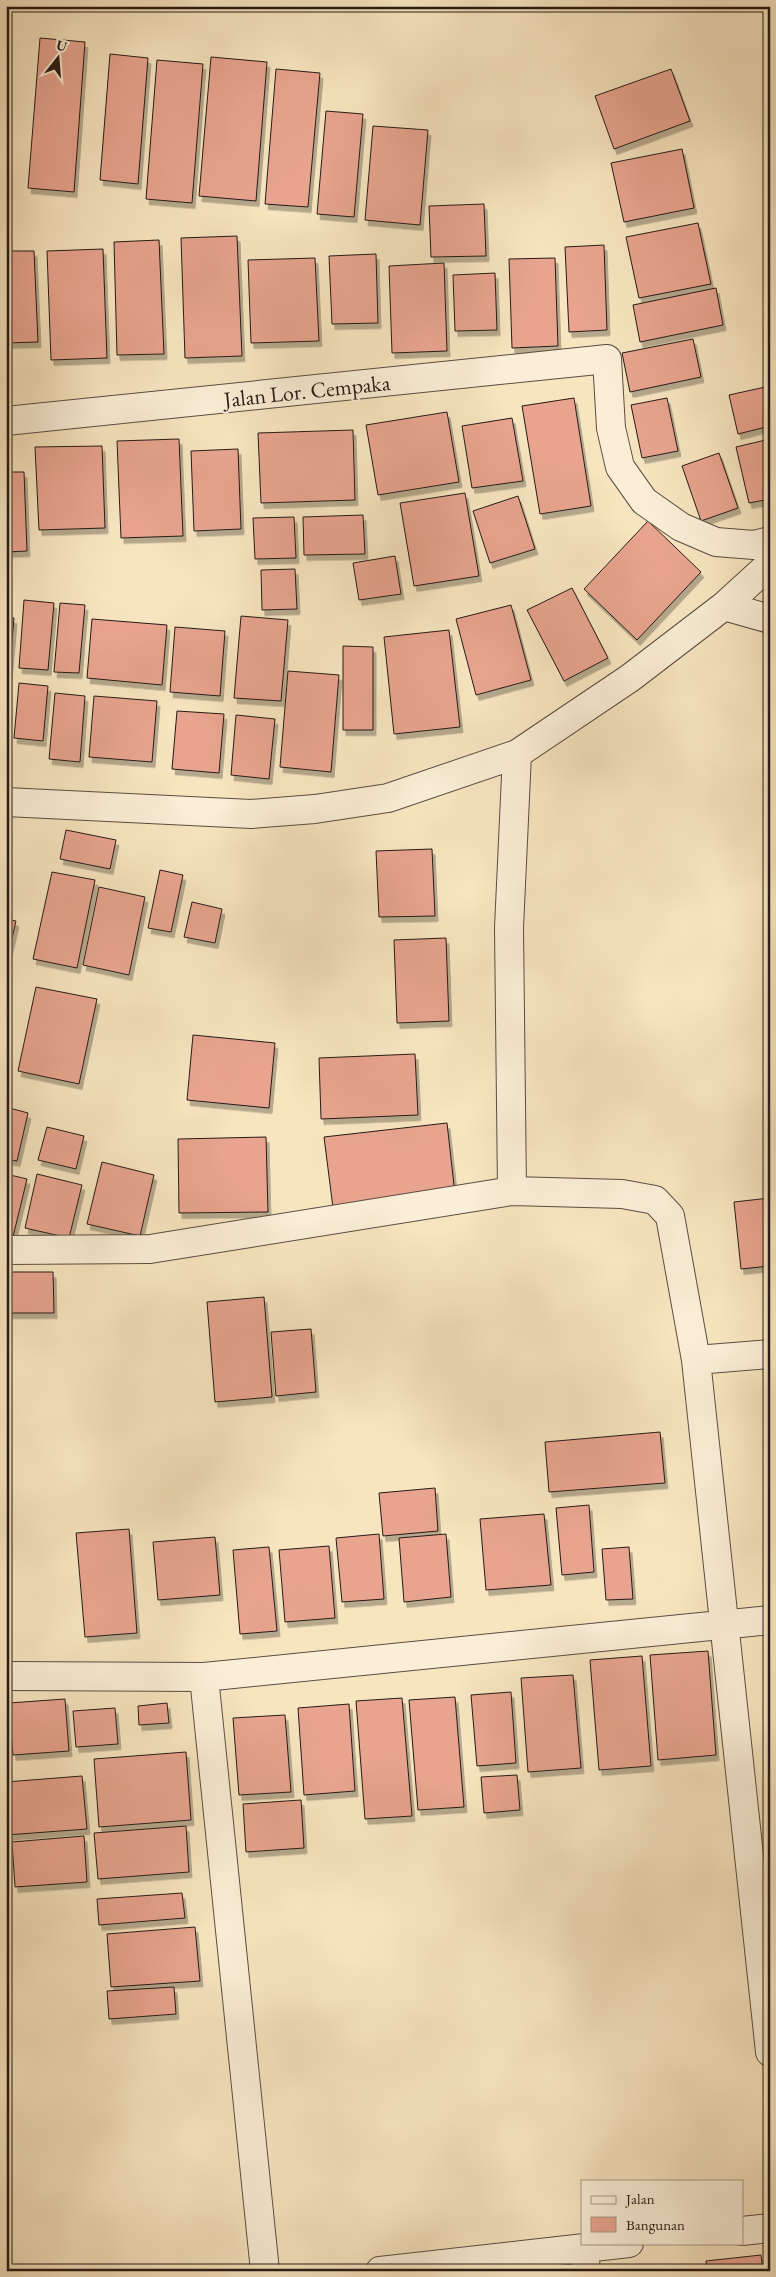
<svg xmlns="http://www.w3.org/2000/svg" width="776" height="2277" font-family="'EB Garamond',serif">
<style>
.building{fill:#e8a48f;stroke:#261a15;filter:url(#shadow)}
.lines{fill:none;stroke-linecap:round;stroke-linejoin:round}
.minor-casing{stroke:#5a4d40;stroke-width:30}
.minor{stroke:#faeed6;stroke-width:28}
.labels{text-anchor:middle;dominant-baseline:central;stroke-width:4;stroke-linejoin:round;paint-order:stroke}
.street-label{font-size:22px;fill:#261a15;stroke:#faeed6}
</style>
<defs>
<filter id="shadow"><feDropShadow dx="3" dy="5.5" stdDeviation="0" flood-color="#0004"/></filter>
</defs>
<rect width="100%" height="100%" fill="#f7e5c0"/>
<filter id="stains"><feTurbulence type="fractalNoise" baseFrequency=".004" numOctaves="4"/><feColorMatrix values="0 0 0 0 .2 0 0 0 0 .09 0 0 0 0 .02 0 0 0 .5 -.17"/></filter>
<radialGradient id="worn" r=".72"><stop offset=".6" stop-color="#630" stop-opacity="0"/><stop offset="1" stop-color="#630" stop-opacity=".3"/></radialGradient>
<path class="building" d="M40,38L85,42L74,192L28,188Z
M110,54L148,58L138,184L100,180Z
M211,57L267,62L256,201L199,196Z
M157,60L203,64L192,203L146,199Z
M276,69L320,73L308,207L265,204Z
M671,69L690,121L614,149L595,96Z
M326,111L363,114L354,217L317,214Z
M373,126L428,130L420,225L365,220Z
M682,149L694,208L624,222L611,163Z
M484,204L486,256L431,257L429,206Z
M698,223L711,284L639,298L626,237Z
M237,236L242,356L185,358L181,238Z
M159,240L164,354L117,355L114,242Z
M604,245L607,330L569,332L565,247Z
M103,249L107,358L51,360L47,251Z
M6,251H34L38,342L6,343Z
M376,254L378,323L332,324L329,256Z
M315,258L319,341L251,343L248,260Z
M555,258L558,346L512,348L509,259Z
M444,263L447,351L392,353L389,266Z
M495,273L497,330L455,331L453,275Z
M716,288L723,325L640,342L633,305Z
M693,339L701,377L630,392L622,353Z
M770,386V426L738,434L729,395Z
M574,398L591,506L540,514L522,406Z
M667,398L678,451L642,458L631,405Z
M447,412L459,482L378,495L366,425Z
M512,418L523,481L472,488L462,426Z
M353,430L355,500L261,503L258,433Z
M179,439L183,536L121,538L117,441Z
M770,439V499L749,503L736,447Z
M102,446L105,528L39,530L35,447Z
M238,449L241,529L194,531L191,451Z
M719,453L738,508L701,521L682,466Z
M6,472H24L27,551L6,552Z
M465,493L479,576L414,586L400,503Z
M518,496L535,549L490,563L473,511Z
M363,515L365,554L304,555L303,517Z
M294,517L296,558L255,559L253,518Z
M648,521L701,572L637,640L584,589Z
M395,556L401,594L359,600L353,563Z
M295,569L297,609L262,610L261,570Z
M572,588L608,658L564,681L527,610Z
M24,600L54,603L48,670L19,668Z
M60,603L85,605L79,673L54,672Z
M511,605L531,680L476,695L456,619Z
M241,616L288,620L281,701L234,698Z
M6,618H14L6,709Z
M92,619L167,625L162,685L87,678Z
M175,627L225,631L220,696L170,692Z
M449,630L460,727L394,734L384,637Z
M343,646L373,647V730H343Z
M288,671L339,675L331,772L280,767Z
M19,683L48,686L43,741L14,738Z
M55,693L85,696L80,762L49,759Z
M94,696L157,701L152,762L89,757Z
M177,711L224,714L219,773L172,769Z
M236,715L275,719L269,779L231,775Z
M66,830L116,840L110,869L60,859Z
M432,849L435,916L379,917L376,851Z
M160,870L183,875L171,932L148,928Z
M52,872L95,880L77,968L33,959Z
M99,887L145,897L129,975L83,965Z
M192,902L222,909L215,943L184,937Z
M6,919L16,921L6,964Z
M446,938L449,1021L397,1023L394,940Z
M36,987L97,999L79,1084L18,1071Z
M193,1035L275,1043L269,1108L187,1100Z
M415,1054L418,1115L321,1119L319,1058Z
M6,1107L28,1113L17,1161L6,1159Z
M447,1123L455,1194L333,1208L324,1137Z
M47,1127L84,1136L76,1169L38,1160Z
M266,1137L268,1212L179,1213L178,1139Z
M102,1162L154,1175L140,1236L87,1224Z
M6,1174L27,1179L12,1241L6,1240Z
M37,1174L82,1185L69,1238L25,1228Z
M770,1198V1266L741,1269L734,1202Z
M6,1272H53L54,1313H6Z
M264,1297L272,1397L215,1402L207,1302Z
M311,1329L316,1392L276,1396L271,1332Z
M660,1432L665,1483L549,1492L545,1442Z
M435,1488L438,1531L383,1536L379,1493Z
M589,1505L594,1572L562,1575L556,1508Z
M544,1514L551,1585L486,1590L480,1519Z
M129,1529L137,1633L85,1637L76,1533Z
M379,1534L384,1599L342,1602L336,1538Z
M446,1534L451,1597L404,1602L399,1538Z
M215,1537L220,1595L158,1600L153,1542Z
M329,1546L335,1618L285,1622L279,1550Z
M269,1547L277,1631L240,1634L233,1550Z
M629,1547L633,1599L606,1600L602,1549Z
M708,1651L716,1755L658,1760L650,1655Z
M642,1656L651,1766L599,1770L590,1660Z
M573,1675L581,1768L528,1772L521,1678Z
M511,1692L516,1763L477,1766L471,1695Z
M455,1697L464,1807L418,1810L409,1700Z
M402,1698L412,1816L365,1819L356,1701Z
M65,1699L69,1751L13,1755L9,1703Z
M167,1703L169,1723L139,1725L138,1706Z
M349,1704L355,1791L304,1795L298,1708Z
M115,1708L118,1744L76,1747L73,1711Z
M285,1715L291,1792L239,1795L233,1718Z
M186,1752L191,1820L99,1827L94,1759Z
M517,1775L520,1810L484,1813L481,1777Z
M82,1776L87,1829L6,1835V1782Z
M301,1800L304,1848L246,1852L243,1804Z
M186,1826L189,1872L98,1879L94,1833Z
M84,1836L87,1882L15,1887L12,1842Z
M182,1893L185,1918L99,1925L97,1899Z
M195,1927L200,1981L111,1987L107,1934Z
M174,1987L176,2014L109,2019L107,1991Z
M761,2255L763,2271H707L706,2261Z"/>
<g class="lines">
<g class="minor-casing">
<path id="minor" d="M6,421L607,359L611,428L620,467L644,501L681,527L716,542L754,545L770,541
M724,606L770,619
M6,802L251,814L315,809L388,798L517,754L630,678L724,606L770,564
M512,1191L509,928L517,754
M6,1250L150,1249L512,1191L622,1194L655,1200L670,1216L696,1360L770,2052
M696,1360L770,1354
M6,1676L204,1677L770,1620
M204,1677L265,2271
M742,2231L770,2228
M584,2248L586,2271
M380,2271L629,2243"/>
</g>
<use href="#minor" class="minor"/>
</g>
<g class="labels">
<g class="street-label">
<text transform="translate(307 391) rotate(-6)">Jalan Lor. Cempaka</text>
</g>
</g>
<rect width="776" height="2277" fill="none" stroke="#f7e5c0" stroke-width="25"/>
<rect x="8" y="8" width="761" height="2262" fill="none" stroke="#261a15" stroke-width="2.5"/>
<rect x="12" y="12" width="751" height="2252" fill="none" stroke="#261a15"/>
<rect x="581" y="2180" width="162" height="65" fill="#faeed6" stroke="#a59989"/>
<rect x="591" y="2196" width="25" height="8" fill="#faeed6" stroke="#a59989"/>
<text x="626" y="2204" font-size="15" fill="#261a15">Jalan</text>
<rect x="591" y="2217" width="25" height="15" fill="#e8a48f" stroke="#a59989"/>
<text x="626" y="2230" font-size="15" fill="#261a15">Bangunan</text>
<g transform="translate(58 58) rotate(17)" stroke="#faeed6" stroke-width="4" paint-order="stroke">
<path d="M0-4L9 19L0 12L-9 19Z" fill="#261a15"/>
<text y="-8" font-size="14" font-weight="bold" text-anchor="middle" fill="#261a15">U</text>
</g>
<rect width="100%" height="100%" filter="url(#stains)"/>
<rect width="100%" height="100%" fill="url(#worn)"/>
</svg>
